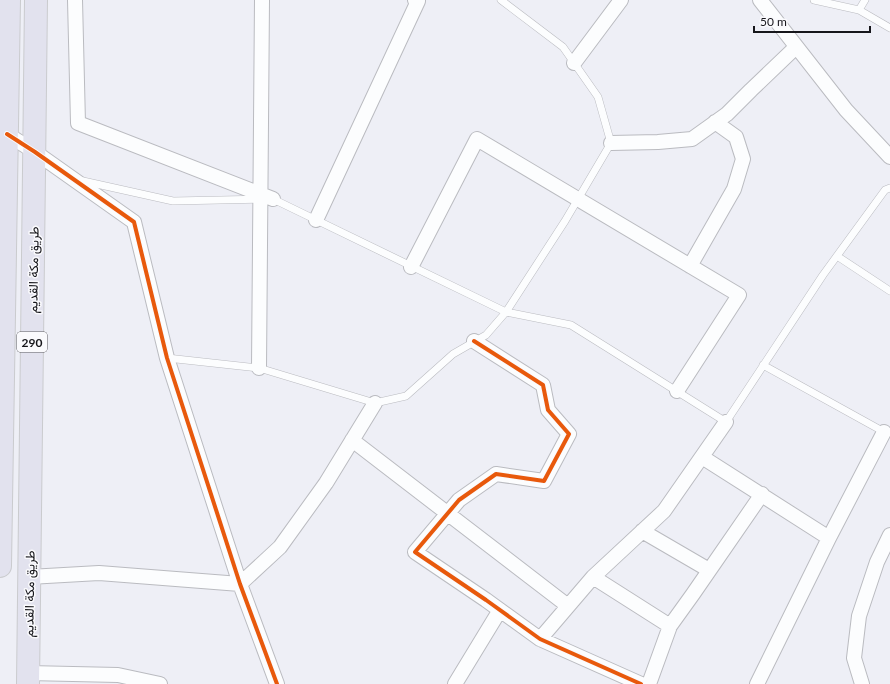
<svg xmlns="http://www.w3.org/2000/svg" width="890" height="684" font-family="Lato,Vazirmatn,sans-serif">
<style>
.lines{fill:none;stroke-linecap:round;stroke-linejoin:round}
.service-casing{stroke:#babbc0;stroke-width:8}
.minor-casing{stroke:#babbc0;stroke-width:16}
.trunk-casing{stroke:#cacbce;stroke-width:24}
.service{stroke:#fcfdfe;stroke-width:7}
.minor{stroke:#fcfdfe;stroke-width:14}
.trunk{stroke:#e2e2ee;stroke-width:22}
.cycleway-casing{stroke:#fafafd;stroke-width:6}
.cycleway{stroke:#e8590c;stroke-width:4}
.labels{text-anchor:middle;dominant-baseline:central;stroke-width:3;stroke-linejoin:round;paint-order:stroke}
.shield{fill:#fafafd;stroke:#5a5a5f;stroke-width:1}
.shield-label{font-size:12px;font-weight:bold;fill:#16161b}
.street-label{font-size:13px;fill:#16161b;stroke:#fafafd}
</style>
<rect width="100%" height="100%" fill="#eeeff6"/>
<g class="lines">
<g class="service-casing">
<path id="service" d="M814,0L859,10L890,28
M859,10L865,0
M83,181L173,201L273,199L506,312L571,325L726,422L823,275L885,190L890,188
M837,256L890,291
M167,358L259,368L375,403L406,396L453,354L486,335L506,312L565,221L611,143L598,97L563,47L501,0
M763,365L886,433"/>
</g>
<g class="minor-casing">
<path id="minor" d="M75,0L78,123L273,199
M760,0L846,110L890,157
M574,63L621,0
M7,134L35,152L134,222L167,358L240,584L277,684
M611,143L658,142L692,139L727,114L751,90L796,47
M316,220L418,1L415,0
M690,266L734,189L743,159L736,137L715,122
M411,267L477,139L739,295L677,391
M474,341L543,385L548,410L569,434L544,481L496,474L459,500L415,552L486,600L540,639L641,684
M259,368L262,0
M352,440L568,606
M702,457L829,538
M642,531L709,570
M29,577L99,573L240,584L280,547L326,483L375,403
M670,626L693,594L762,494
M540,639L593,577
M28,673L118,675L160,684
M455,684L500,610
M649,684L670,626L593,577L664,511L726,422
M757,684L829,538L884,432
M862,684L854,658L859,616L877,562L890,535"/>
</g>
<g class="trunk-casing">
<path id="trunk" d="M0,566L9,0
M28,684L36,0"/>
</g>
<use href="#service" class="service"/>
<use href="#minor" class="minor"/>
<use href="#trunk" class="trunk"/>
<g class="cycleway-casing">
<path id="cycleway" d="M7,134L35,152L134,222L167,358L240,584L277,684
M474,341L543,385L548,410L569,434L544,481L496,474L459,500L415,552L486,600L540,639L641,684"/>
</g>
<use href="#cycleway" class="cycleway"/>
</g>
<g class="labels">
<rect class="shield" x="17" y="332" width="30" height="20" rx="3"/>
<g class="shield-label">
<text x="32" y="342">290</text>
</g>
<g class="street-label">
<text transform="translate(33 270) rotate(-89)">طريق مكة القديم</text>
<text transform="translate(29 594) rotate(-89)">طريق مكة القديم</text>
</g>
</g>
<path d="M754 26v6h116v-6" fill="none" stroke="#16161b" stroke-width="2"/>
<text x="760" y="26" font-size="12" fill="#16161b" stroke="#fafafd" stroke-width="3" paint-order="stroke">50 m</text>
</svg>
